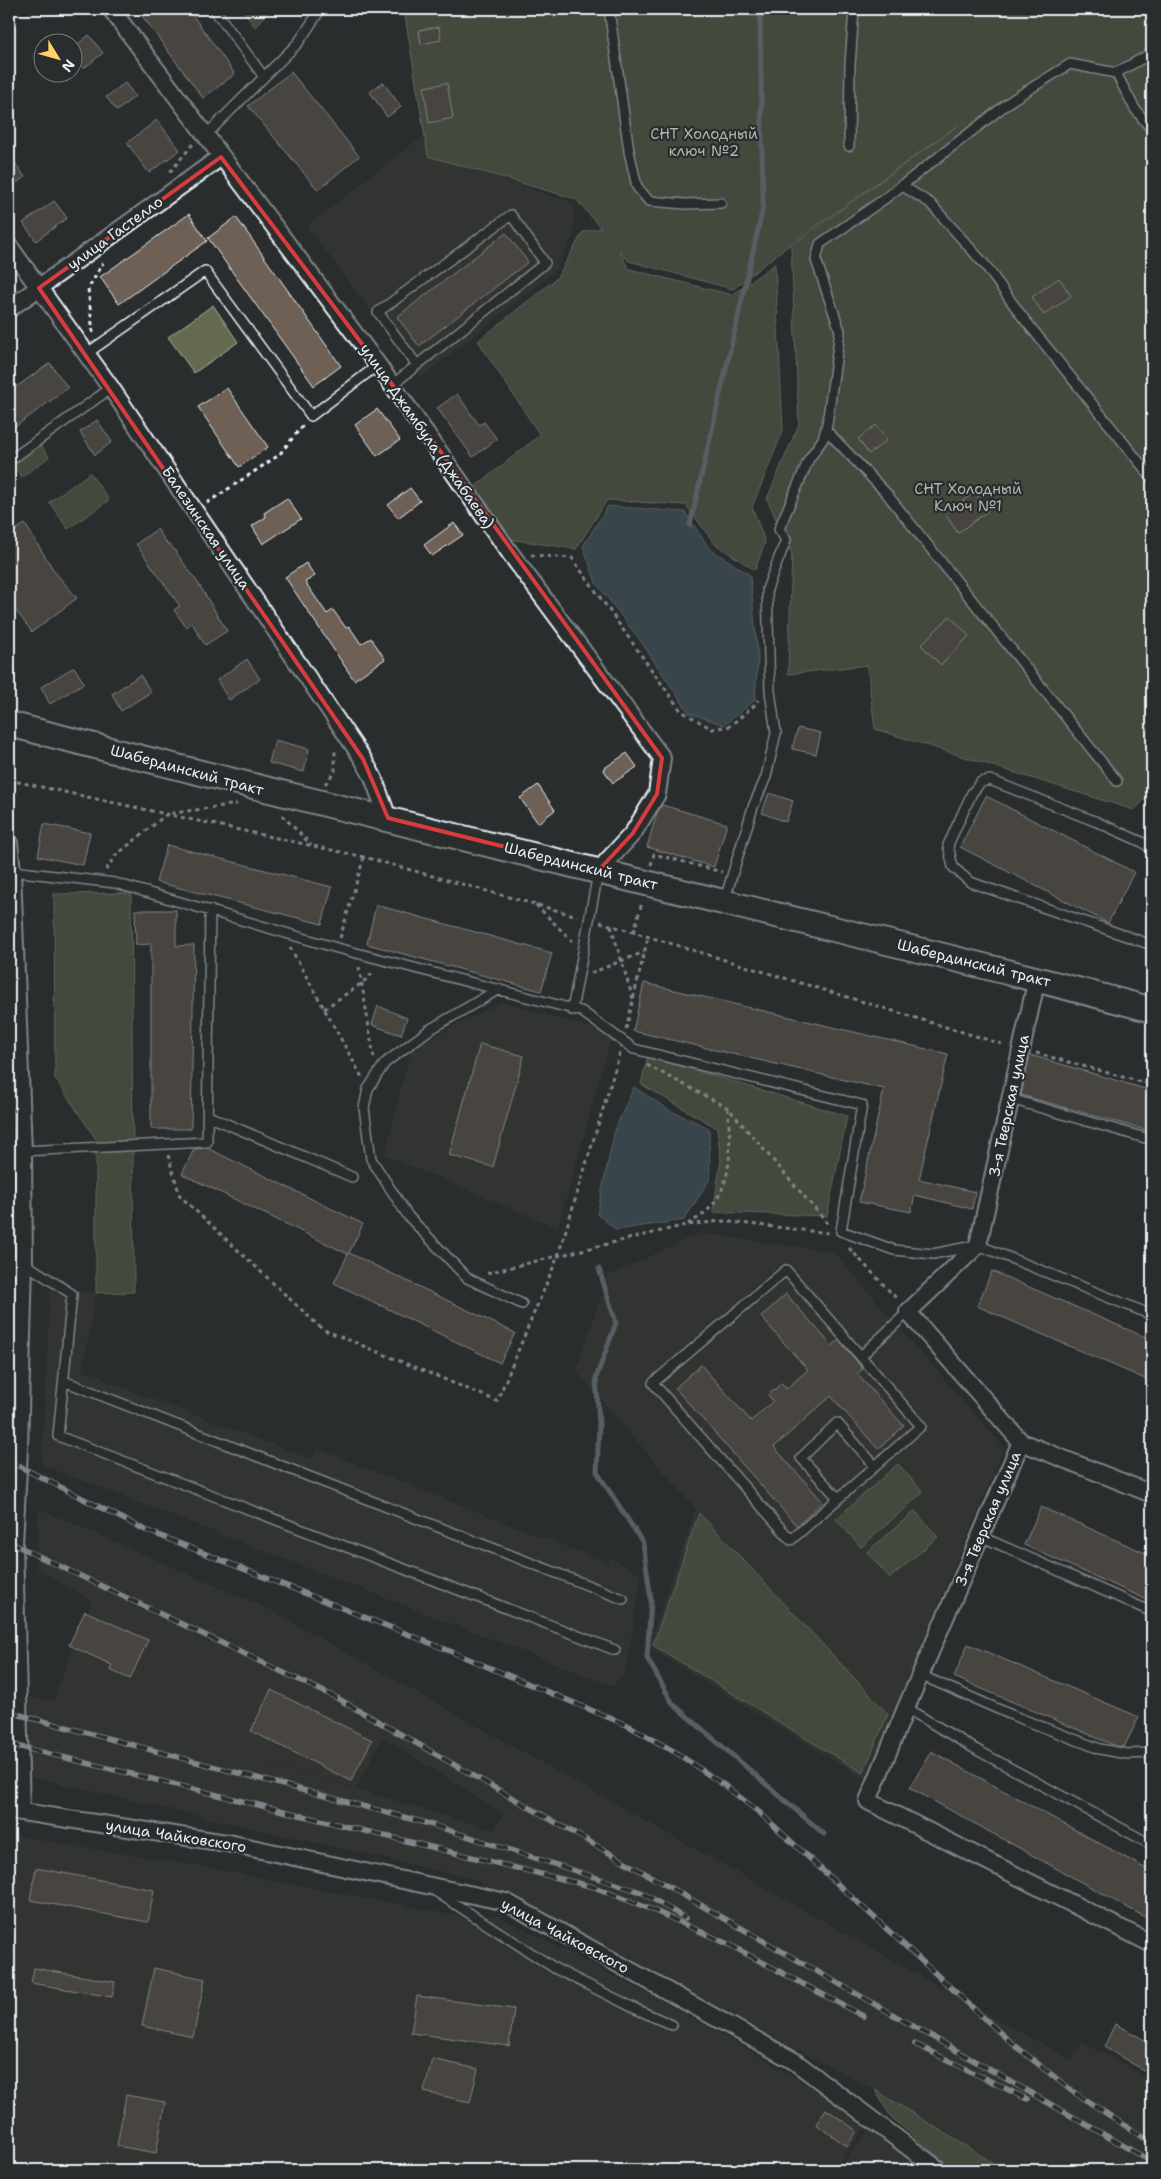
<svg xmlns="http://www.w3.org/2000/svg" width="1161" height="2179" font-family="'Shantell Sans',sans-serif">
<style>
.built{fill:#3e3d39;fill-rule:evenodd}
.green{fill:#636a50;stroke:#a6aea4}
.water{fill:#4c6370;stroke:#8a9ca6}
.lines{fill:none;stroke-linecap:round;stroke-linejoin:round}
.stream{stroke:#8a9ca6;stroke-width:5}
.building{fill:#6e6154;stroke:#e8f1f8}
.lane-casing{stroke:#e8f1f8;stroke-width:12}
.street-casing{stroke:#e8f1f8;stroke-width:20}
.secondary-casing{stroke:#e8f1f8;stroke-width:28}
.path{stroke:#e8f1f8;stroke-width:3;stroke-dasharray:4 4;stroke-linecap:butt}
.lane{stroke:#2a2d2e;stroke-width:9}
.street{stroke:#2a2d2e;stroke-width:16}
.secondary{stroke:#2a2d2e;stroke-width:24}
.rail-casing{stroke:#e8f1f8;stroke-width:5.5}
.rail{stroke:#2a2d2e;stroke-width:4;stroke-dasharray:11;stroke-linecap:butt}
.marked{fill:none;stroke:#d83c3d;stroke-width:4;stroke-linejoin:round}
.labels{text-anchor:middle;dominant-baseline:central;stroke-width:4.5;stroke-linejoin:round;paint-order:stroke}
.park-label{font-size:15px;fill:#acb4ac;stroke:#2a2d2e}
.street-label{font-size:15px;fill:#e8f1f8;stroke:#2a2d2e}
</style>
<rect width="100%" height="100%" fill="#2a2d2e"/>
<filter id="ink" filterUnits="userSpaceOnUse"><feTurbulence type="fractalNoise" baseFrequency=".02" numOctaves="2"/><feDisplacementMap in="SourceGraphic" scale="10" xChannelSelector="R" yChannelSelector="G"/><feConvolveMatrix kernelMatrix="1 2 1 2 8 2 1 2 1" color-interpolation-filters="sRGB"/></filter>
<g filter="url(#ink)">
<path class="built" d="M424,135L428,156L574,203L573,236L555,271L421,378L307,226Z
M502,1002L612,1034L558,1228L385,1155L411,1048Z
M699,1233L834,1252L1004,1448L865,1779L648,1647L696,1509L576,1371L608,1276Z
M50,1292L96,1293L82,1371L103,1376V1380L311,1459L317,1449L608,1563L610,1557L641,1575L628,1658L623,1674L613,1686L42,1465Z
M39,1509L269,1609L1072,2061L1082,2042L1152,2080V2170H1004L875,2090L470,1878L48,1781L9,1774V1696L53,1700L92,1601L36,1568ZM163,1732L356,1788L383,1737L503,1814L494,1830Z
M9,1835L203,1867L452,1915L498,1916L670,2005L816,2089L866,2127L833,2170H9Z
M872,2125L930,2170H838Z"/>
<path class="green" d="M242,9H270L255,27Z
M404,9H1152V792L1134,810L875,729L867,665L788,674L792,554L767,499L799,424L791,246L957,126L781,251L733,289L629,261L619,251L629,269L732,295L775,264L783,431L752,507L765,542L755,570L715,544L686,505L607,500L576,549L509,539L475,487L540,435L478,341L557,278L583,232L601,228L576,199L428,156Z
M213,305L238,342L194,373L168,337Z
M40,444L49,457L22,477L12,464Z
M90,473L109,500L68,529L49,502Z
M131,893L134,1292L96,1293V1139L55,1078L54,894Z
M648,1056L847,1116L827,1216L713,1212L721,1160L717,1128L641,1084Z
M898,1464L923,1492L861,1547L836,1519Z
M915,1511L938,1537L890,1578L867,1552Z
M699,1513L888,1714L863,1773L653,1645Z
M875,2090L1004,2170H954L891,2117Z"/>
<path class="water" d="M608,506L685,512L709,548L750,575L758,657L755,700L724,725L689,713L640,640L596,583L583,546Z
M634,1087L669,1110L709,1128L710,1179L684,1220L616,1230L597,1214L615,1129Z"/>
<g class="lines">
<path class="stream" d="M690,525L763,208L760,9
M599,1269L616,1323L596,1378L599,1424L597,1472L643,1543L651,1600L647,1658L673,1704L824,1834"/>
</g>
<path class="building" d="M137,9H188L235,74L203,98Z
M439,27L441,40L421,44L419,30Z
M89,35L103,53L84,68L72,54V49Z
M291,72L359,156L318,190L248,106Z
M383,82L401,107L387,117L370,92Z
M125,83L135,96L117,111L106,97Z
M447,83L453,118L429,123L424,87Z
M157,120L180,150L149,173L127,143Z
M9,154L25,177L9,188Z
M54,201L67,218L36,241L23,223Z
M189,214L207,241L119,304L100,277Z
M236,217L341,366L314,386L208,238Z
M506,233L528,262L419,346L397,317Z
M1059,278L1071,296L1044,315L1032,297Z
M50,363L68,388L9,431V392Z
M227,388L268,447L239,467L198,407Z
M457,394L479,425L484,422L497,439L473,457L437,408Z
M377,409L400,440L377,456L355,425Z
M97,420L112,442L95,455L80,432Z
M876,425L887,440L869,454L858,439Z
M410,488L420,501L398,518L388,505Z
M975,492L988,511L958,533L945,514Z
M287,498L301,519L263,544L252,526L266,517L264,513Z
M454,523L463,535L432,556L424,545Z
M25,524L54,571L77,598L32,632L9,601V534Z
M157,529L168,545L170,544L198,583L227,631L205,645L192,623L186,627L174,610L180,606L136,544Z
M306,563L315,576L305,582L327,614L333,610L346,628L349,626L361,644L371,638L385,659L354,680L285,577Z
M950,616L969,636L941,665L921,645Z
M247,659L260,679L229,700L217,680Z
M74,667L84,683L50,704L41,687Z
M140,675L151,692L121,711L112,694Z
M798,728L821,733L816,754L792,749Z
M275,740L309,749L304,772L269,763Z
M627,753L637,767L613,783L603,769Z
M538,785L555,810L538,823L520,798Z
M769,793L793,801L786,822L762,813Z
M986,796L1134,872L1108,923L960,847Z
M662,805L727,824L714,867L647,847L657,813Z
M44,824L90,833L83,865L38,856Z
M167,845L332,887L322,924L156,882Z
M376,905L552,953L541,991L367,944Z
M135,910H176V946L194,945L191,1129H151V944L136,945Z
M644,983L948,1054L919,1179L975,1192L972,1209L915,1195L911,1212L859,1202L884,1089L633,1031Z
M378,1006L407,1018L401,1035L372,1025Z
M480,1044L524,1056L493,1167L449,1155Z
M1030,1055L1152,1091V1132L1021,1095Z
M207,1148L363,1224L349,1253L515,1333L500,1363L334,1283L348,1254L182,1174L194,1149Z
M992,1271L1152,1340V1382L977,1306Z
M786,1294L832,1346L839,1340L863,1369L857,1374L904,1426L878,1449L831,1396L774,1447L823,1502L797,1526L675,1388L701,1365L751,1421L773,1401L768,1395L782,1383L786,1389L808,1370L761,1317Z
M1041,1507L1152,1556V1602L1024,1545Z
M85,1611L148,1640L130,1679L110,1670L112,1665L69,1645Z
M968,1644L1139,1717L1124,1747L1116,1746L954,1677Z
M271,1690L372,1740L351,1781L251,1731Z
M931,1751L1152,1872V1921L910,1788Z
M36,1868L154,1890L148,1922L30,1900Z
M34,1968L115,1982L112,1997L31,1983Z
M154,1968L205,1979L193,2037L142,2026Z
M417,1996L514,2009L509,2046L411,2033Z
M1115,2024L1152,2044V2075L1104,2047Z
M432,2059L478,2069L470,2102L424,2092Z
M126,2095L165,2102L156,2153L117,2146Z
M826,2109L857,2131L847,2146L816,2124Z"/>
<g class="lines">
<g class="lane-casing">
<path id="lane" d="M214,9L264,77
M609,9L629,151L637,187L649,201L685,204L721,203
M1116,73L1135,109L1152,130
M205,136L298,43L321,9
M849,146L850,65L854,9
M901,185L930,203L986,266L1021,315L1152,478
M86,354L205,271L311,416L378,365
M392,385L545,263L511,215L378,312L417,365
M826,430L886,493L1117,781
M9,461L111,388
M1152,850L1144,843L1097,822L990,780L981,782L972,793L948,845L953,867L970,882L1152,945
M12,871L115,883L337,948L581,1011L634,1049L862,1105L841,1231L894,1250L933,1254L978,1245L1152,1315
M724,902L753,807L766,777L776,733L770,691L767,589L786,540L779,529L809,459L823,439L827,424L840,331L816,260L820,244L887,197L1012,100L1070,64L1116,73L1152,53
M499,989L429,1030L385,1063L368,1089L364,1108L371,1159L408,1216L467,1278L522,1304
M572,1010L598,873
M1011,1099L1152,1140
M9,1102H22
M208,1116L352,1177
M23,1151L207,1142L210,910
M24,1263L72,1294L58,1436L615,1650
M786,1270L921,1426L791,1540L653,1383Z
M861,1356L908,1312
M64,1381L623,1599
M838,1498L801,1458L837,1423L875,1466
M980,1536L1152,1612
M920,1675L1014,1716L1100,1749L1127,1754L1152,1753
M906,1708L977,1750L1152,1845
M435,1891L556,1969L636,2009L672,2025"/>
</g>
<g class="street-casing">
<path id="street" d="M111,9L378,365L510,553L662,758L657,794L633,833L599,870
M9,246L111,388L363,759L373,777L388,818
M9,309L221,157
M9,843L12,871L23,1151L24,1263L19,1449L14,1544L21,1812
M1037,978L978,1245L908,1312L1021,1442L906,1708L868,1801L1152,1944
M1021,1442L1152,1494
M9,1810L233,1844L506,1902L794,2061L939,2170"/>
</g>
<g class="secondary-casing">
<path id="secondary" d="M9,724C248,786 488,844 727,903C869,938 1011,971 1152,1010"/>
</g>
<path class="path" d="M170,172L193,144
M93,333L88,289L103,263
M207,503L279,455L304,424
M531,555L572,558L681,711L712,729L730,726L756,704L758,700
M9,780L364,857L577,916
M325,784L335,771V748
M282,815L311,845
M651,865L654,854L722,872
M106,870L115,856L167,814L237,804
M536,905L572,941
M600,922L1005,1045
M611,926L633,999
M634,932L642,902
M340,938L364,857
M290,947L362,1077
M359,967L374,1058
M591,973L644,952
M324,1009L362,983L375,971
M626,1029L648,937
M1036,1053L1152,1085
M647,1065L728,1108L829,1225
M168,1155L180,1196L322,1329L497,1401L558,1256L620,1053
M688,1224C694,1220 702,1216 707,1211C735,1184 730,1144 728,1109
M849,1248L898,1300
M487,1273L686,1225L722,1221L829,1233"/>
<use href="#lane" class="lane"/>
<use href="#street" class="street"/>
<use href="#secondary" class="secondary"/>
<g class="rail-casing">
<path id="rail" d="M9,1461L143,1529L445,1649L629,1726L675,1752L724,1785L760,1813L1007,2039L1072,2091L1152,2143
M9,1542L337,1698L1152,2162
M9,1712L426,1823L641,1892L685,1918
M9,1744L594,1887L653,1910L730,1945L863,2016
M915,2044L1027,2099"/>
</g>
<use href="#rail" class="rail"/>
</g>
</g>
<path d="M0 0H1161V2179H0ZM221,157L378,365L662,758L657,794L633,833L599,870L388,818L363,759L39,288Z" fill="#2a2d2e" fill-opacity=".55" fill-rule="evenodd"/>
<path class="marked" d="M221,157L378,365L662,758L657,794L633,833L599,870L388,818L363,759L39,288Z"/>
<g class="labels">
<g class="park-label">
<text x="704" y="134">СНТ Холодный<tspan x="704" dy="17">ключ №2</tspan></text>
<text x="968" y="489">СНТ Холодный<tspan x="968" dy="17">Ключ №1</tspan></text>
</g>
<g class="street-label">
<text transform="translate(115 233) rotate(-36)">улица Гастелло</text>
<text transform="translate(427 436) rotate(55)">улица Джамбула (Джабаева)</text>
<text transform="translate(206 528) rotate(56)">Балезинская улица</text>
<text transform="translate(187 770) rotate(15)">Шабердинский тракт</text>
<text transform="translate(581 866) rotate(14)">Шабердинский тракт</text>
<text transform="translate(974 963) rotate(14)">Шабердинский тракт</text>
<text transform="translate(1009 1106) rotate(-78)">3-я Тверская улица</text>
<text transform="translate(988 1519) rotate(-67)">3-я Тверская улица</text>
<text transform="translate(176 1836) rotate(9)">улица Чайковского</text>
<text transform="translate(565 1936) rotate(28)">улица Чайковского</text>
</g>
</g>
<rect width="1161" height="2179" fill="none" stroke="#2a2d2e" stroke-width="30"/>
<rect x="15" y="15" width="1131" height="2149" fill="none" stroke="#e8f1f8" stroke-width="2" filter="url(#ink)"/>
<g transform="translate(58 58) rotate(127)"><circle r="24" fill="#2a2d2e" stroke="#767b7f"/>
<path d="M0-4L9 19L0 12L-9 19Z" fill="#ffd166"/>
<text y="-8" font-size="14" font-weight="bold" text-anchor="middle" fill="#e8f1f8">N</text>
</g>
</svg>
